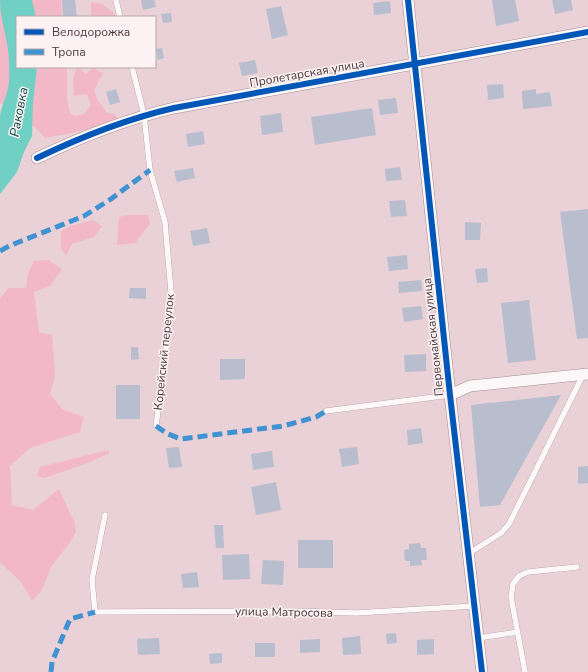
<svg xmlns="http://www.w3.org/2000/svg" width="588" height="672" font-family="'Nunito Sans',sans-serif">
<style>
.green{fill:#f2b8c8}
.water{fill:#70d0c3}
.building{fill:#b8becd}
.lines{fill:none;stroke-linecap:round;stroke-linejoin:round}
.lane-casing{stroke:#a08c92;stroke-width:6}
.street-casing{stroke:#a08c92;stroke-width:12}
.lane{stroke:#fcf8f9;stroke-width:5.5}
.street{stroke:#fcf8f9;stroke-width:11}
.quiet{stroke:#4192d0;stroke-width:5;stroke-dasharray:10 5;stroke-linecap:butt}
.cycleway-casing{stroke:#fcf2f4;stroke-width:8}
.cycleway{stroke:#0057b8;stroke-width:6}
.labels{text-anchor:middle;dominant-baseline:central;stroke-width:3;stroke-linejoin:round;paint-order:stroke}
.street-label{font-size:12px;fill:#49363b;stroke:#fcf2f4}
.water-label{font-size:13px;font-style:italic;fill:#084941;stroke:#fcf2f4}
</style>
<rect width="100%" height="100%" fill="#ead0d7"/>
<path class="green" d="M0,0H61L62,17H17V67H67V99L70,113L75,116L84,114L91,105L87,94L74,96L73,80L77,67H79L86,74L93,68L103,73L94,90L97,99L107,113L115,114L117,118C93,130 71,133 45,138L35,127L0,103Z
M91,2L102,4L115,14L116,17H91Z
M128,215H148L150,224L135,243L117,245L119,217Z
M93,220L102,226L94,237L72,244L66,255L61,248V231L70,226Z
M48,260L62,269L50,286L34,292L39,332L52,335L55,375L50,394L62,409L84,417L80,432L30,448L10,466L12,505L33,510L59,489L75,524L76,532L71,541L51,567L42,590L32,601L22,583L0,562V299L8,288H26L28,274L34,261Z
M109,450V453L90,462L45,478L37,476L40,467Z"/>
<path class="water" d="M0,0H32L36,17H17V67H37L33,103L32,136L24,152L17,172L0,194C0,169 0,143 0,117C1,107 6,98 8,88C10,80 9,71 9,63C9,41 0,21 0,0Z"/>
<path class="building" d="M62,0H75L77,17H63Z
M141,0H154L156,7L143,10Z
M492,0H515L519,21L496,26Z
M552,0H571L573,10L555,14Z
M390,1L391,13L374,15L373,3Z
M281,6L288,35L272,39L266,9Z
M171,13L172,22L163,23L161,14Z
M162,48L164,58L158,60L156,49Z
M255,60L258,73L242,76L239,63Z
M503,84L504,98L488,100L487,85Z
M116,89L120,102L110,105L106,92Z
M536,89V94L550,92L552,106L523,109L522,91Z
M396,98L398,113L380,115L378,100Z
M372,108L376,135L315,145L311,117Z
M281,113L283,132L262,135L260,116Z
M203,131L205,144L188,147L186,134Z
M400,167L402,180L386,181L385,169Z
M193,168L195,178L177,182L174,171Z
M405,200L407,216L391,217L389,201Z
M588,209V338L577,339L560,212Z
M465,222L481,223L480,240H465Z
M207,228L210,243L193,246L190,231Z
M407,255L408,269L389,271L387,257Z
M487,268L488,282L477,283L475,269Z
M421,280L422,291L399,293L398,282Z
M130,288H146V299L129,298Z
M529,300L536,360L508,363L501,303Z
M421,306L423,319L404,322L402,308Z
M131,347H138L139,359L131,360Z
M426,354V371L405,372L404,355Z
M220,359H245V379L220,380Z
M116,385H140V419H116Z
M561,395L500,505L480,507L471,405Z
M421,428L423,443L408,445L407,430Z
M179,447L182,467L169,468L166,448Z
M357,447L359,464L342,467L339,449Z
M272,451L274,467L253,470L251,454Z
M588,466V483L578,484V467Z
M276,482L281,510L256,515L251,487Z
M214,525H223L224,548H216Z
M298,540H333V568H298Z
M420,543L421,548H426L427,560H421L422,565L410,566V561H405L404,550L409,549V544Z
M249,554L250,579L223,580L222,555Z
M263,560L284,561L283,585L261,584Z
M197,572L199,587L183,588L181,574Z
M396,633L397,643L387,644L386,634Z
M360,636L361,654L343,655L342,638Z
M159,638L160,654L138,655L137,639Z
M320,639V652L300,653V640Z
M434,639V654L417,655V640Z
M255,643H275V657H255Z
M222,653V663L210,664L209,654Z"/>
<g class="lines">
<g class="lane-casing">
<path id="lane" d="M116,0L120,17
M132,67L144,115L150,170L165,222L172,303L156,426
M326,411L450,395
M105,515L92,580L95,612L292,611L356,613L474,606
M468,554L501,533L509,524L583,375
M478,638L518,632
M525,672L511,597L513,584L519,576L528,572L577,567"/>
</g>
<g class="street-casing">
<path id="street" d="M408,0L450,395L482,672
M37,158C81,137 126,119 174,108L588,32
M450,395L470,386L588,374"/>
</g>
<use href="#lane" class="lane"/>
<use href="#street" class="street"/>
<path class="quiet" d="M0,251L9,246L84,216L111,199L150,170
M156,426L168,434L181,439L283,426L316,417L326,411
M51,672L52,662L70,619L95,612"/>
<g class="cycleway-casing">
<path id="cycleway" d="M408,0L450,395L482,672
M37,158C81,137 126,119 174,108L588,32"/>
</g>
<use href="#cycleway" class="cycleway"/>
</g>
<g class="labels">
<g class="street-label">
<text transform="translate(307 73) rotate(-10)">Пролетарская улица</text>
<text transform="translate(433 337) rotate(-96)">Первомайская улица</text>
<text transform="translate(164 352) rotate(-84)">Корейский переулок</text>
<text transform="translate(284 612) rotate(1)">улица Матросова</text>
</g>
<g class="water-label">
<text transform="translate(19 112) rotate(-79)">Раковка</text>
</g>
</g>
<rect x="16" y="16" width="140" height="52" fill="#fcf2f4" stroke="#b4a7aa"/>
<rect x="24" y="29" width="20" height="6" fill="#0057b8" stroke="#b4a7aa"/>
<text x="52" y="36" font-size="12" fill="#49363b">Велодорожка</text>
<rect x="24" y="49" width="20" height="6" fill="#4192d0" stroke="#b4a7aa"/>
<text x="52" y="56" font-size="12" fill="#49363b">Тропа</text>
</svg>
